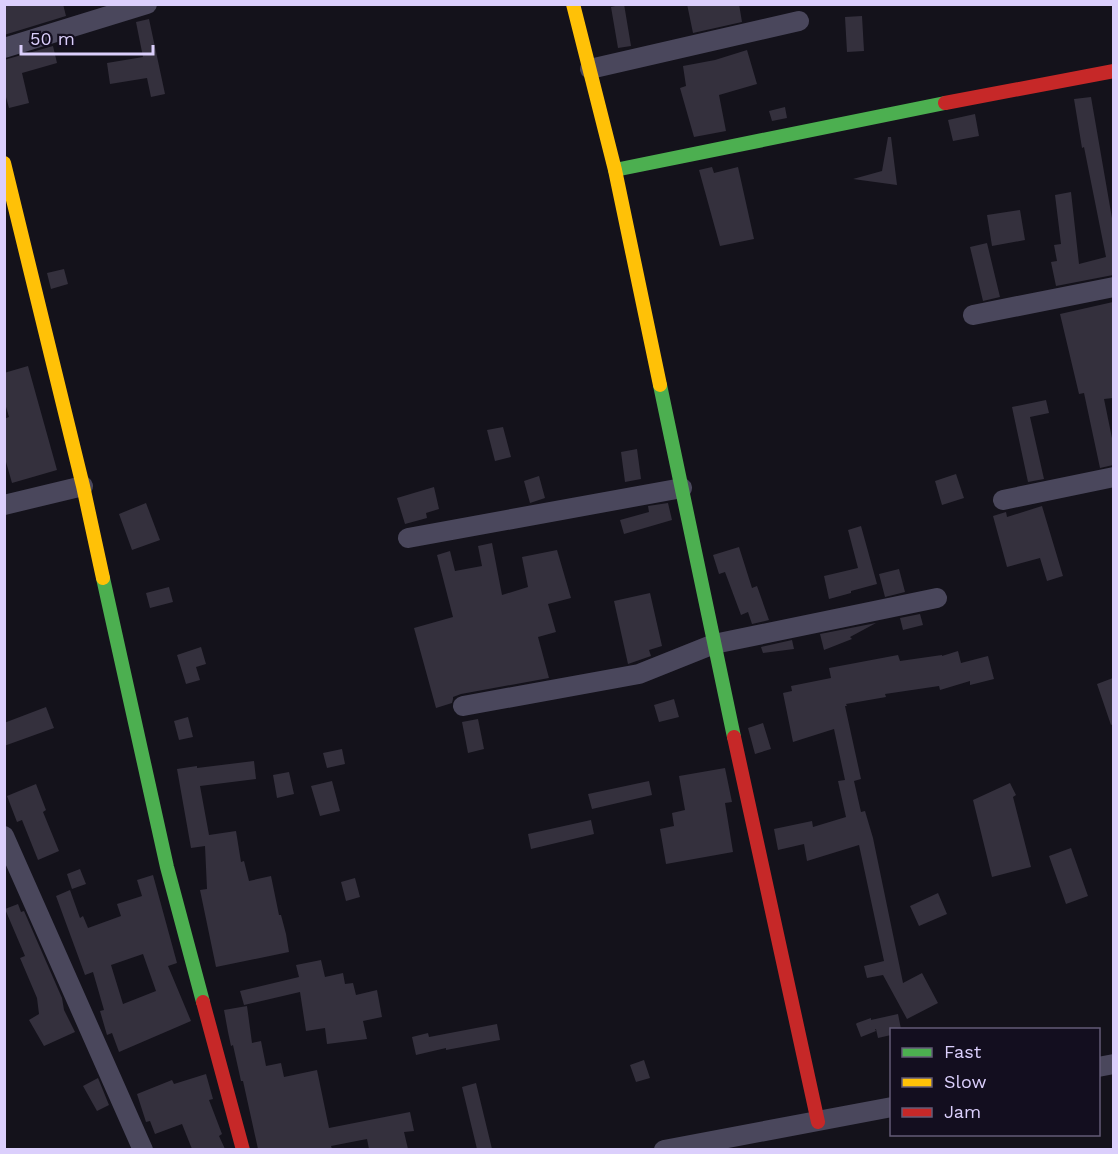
<svg xmlns="http://www.w3.org/2000/svg" width="1118" height="1154" font-family="'Work Sans',sans-serif">
<style>
.building{fill:#34303d;fill-rule:evenodd}
.lines{fill:none;stroke-linecap:round;stroke-linejoin:round}
.street{stroke:#4a475c;stroke-width:20}
.fast{stroke:#4caf50;stroke-width:14}
.slow{stroke:#ffc107;stroke-width:14}
.jam{stroke:#c62828;stroke-width:14}
</style>
<rect width="100%" height="100%" fill="#14121b"/>
<path class="building" d="M4,4H63L66,16L4,35Z
M624,4L631,46L618,48L611,7Z
M687,4H739L742,22L693,33Z
M862,16L864,51L847,52L845,17Z
M149,19L165,94L151,97L147,78L110,84L107,63L143,57L136,22Z
M53,46L57,63L22,73L29,103L9,108L4,90V60Z
M747,50L757,84L719,95L726,131L694,137L680,88L686,86L683,66L715,60Z
M1091,97L1113,224V275L1056,286L1051,262L1057,261L1054,245L1061,244L1055,195L1071,192L1079,264L1106,257L1084,147L1082,148L1074,99Z
M785,107L787,118L772,121L769,111Z
M975,114L979,136L953,141L948,120Z
M888,137H891L897,185L853,179L882,171Z
M712,167L714,173L738,167L754,239L720,246L699,170Z
M1020,210L1025,240L992,246L987,215Z
M987,243L1000,297L983,301L970,247Z
M64,269L68,284L51,289L47,273Z
M1113,302V398L1104,399L1113,443V465L1100,468L1084,393L1079,394L1060,314Z
M28,366L57,470L12,483L4,455V419L9,417L4,400V373Z
M1046,400L1049,413L1030,417L1044,479L1028,482L1012,407Z
M503,427L511,457L495,461L487,430Z
M637,449L641,479L625,482L621,452Z
M956,474L964,498L942,505L935,481Z
M539,476L545,498L530,503L524,481Z
M434,487L439,509L426,513L427,518L405,524L397,498Z
M146,503L160,540L132,550L119,514Z
M668,503L672,520L624,534L620,520L649,512L648,506Z
M1042,506L1063,576L1047,581L1040,558L1007,567L993,516L1006,512L1007,517Z
M861,526L877,584L851,591V593L829,599L824,576L858,568L848,530Z
M492,543L502,595L528,587L522,557L557,550L571,598L548,604L556,632L538,637L549,678L461,694L453,697V699L452,703L436,708L414,628L453,617L437,555L450,551L455,571L482,566L478,546Z
M739,547L752,588L757,586L769,620L752,624L748,612L741,615L725,572L719,574L713,555Z
M899,569L905,592L885,597L879,574Z
M169,587L173,602L150,608L146,593Z
M650,593L662,646L649,650L651,656L628,664L614,601Z
M920,614L923,625L903,630L900,618Z
M876,623L850,637L852,639L824,650L820,634Z
M792,640L794,649L763,653L761,647Z
M201,647L206,664L196,667L200,680L186,684L177,655Z
M958,651L961,663L988,656L994,679L970,685V681L940,690L939,686L885,694L886,697L846,704L847,706H845L861,779L854,781L861,812L865,811L873,838L903,983L922,973L938,1003L907,1019L883,975L867,978L864,966L884,961L859,845L807,861L804,844L778,850L774,829L812,821L813,827L846,817L838,781L845,780L834,729L793,742L783,693L792,691L791,686L831,678L829,668L898,655L900,661L942,655V656Z
M1113,678V724L1111,725L1097,684Z
M674,699L679,717L659,722L654,705Z
M46,707L54,728L4,746V723Z
M188,717L193,737L179,740L174,721Z
M478,719L484,749L468,753L462,722Z
M763,723L771,749L755,754L748,728Z
M342,749L345,764L327,768L323,753Z
M254,761L256,779L200,786L209,835L236,831L241,862L244,861L249,881L271,876L279,915H281L286,934L289,952L216,967L200,890L207,889L205,846L191,848L177,769L197,766V768Z
M725,768L732,802L725,803L733,852L666,864L660,829L674,826L672,813L685,810L679,776Z
M289,772L294,794L277,798L273,775Z
M332,781L340,811L320,816L311,786Z
M649,781L652,795L592,809L588,794Z
M1010,783L1016,795L1013,797L1031,867L992,877L973,800Z
M36,784L46,810L43,812L59,851L38,860L22,820L17,822L7,796Z
M591,820L594,834L531,849L528,834Z
M1071,848L1088,896L1066,904L1049,856Z
M80,869L86,884L72,889L67,874Z
M153,875L177,963L168,966L191,1021L119,1052L112,1033L107,1035L100,1011L104,1010L93,972L85,975L56,896L70,890L80,918L83,916L88,928L121,916L117,904L142,896L137,880ZM143,954L156,991L123,1004L111,965Z
M355,878L360,897L346,901L341,882Z
M938,893L947,914L919,926L910,906Z
M18,904L21,912L24,911L62,998L64,1010L75,1032L44,1046L29,1020L39,1014L37,998L20,958L25,956L5,909Z
M321,960L325,977L343,973L345,984L353,983L356,995L377,990L382,1017L363,1021L367,1039L327,1044L325,1028L306,1031L300,992L244,1005L240,991L299,977L296,965Z
M247,1006L252,1043L261,1041L266,1066L281,1063L284,1077L317,1070L329,1128L410,1112L414,1131L404,1132L408,1149H369L367,1139L331,1146L332,1149H258L243,1081H241L233,1045L231,1046L228,1032L224,1010Z
M898,1014L901,1029H891V1035L878,1038L876,1029H875L876,1031L861,1037L856,1024L857,1023L871,1018V1020Z
M497,1024L500,1040L446,1050V1048L416,1055L412,1037L428,1033L429,1037Z
M644,1060L650,1078L636,1082L630,1065Z
M206,1074L213,1099L209,1100L222,1134L219,1136L225,1149H192L182,1124L155,1134L150,1121L146,1122L137,1094L172,1080L174,1084Z
M98,1078L109,1105L97,1111L83,1086Z
M476,1083L492,1149H477L462,1087Z"/>
<g class="lines">
<path class="street" d="M4,48L147,4
M590,69L799,21
M973,315L1114,287
M1003,500L1114,477
M4,505L83,486
M408,538L682,488
M463,706L639,674L714,644L937,598
M4,836L143,1150
M1098,1067L1114,1064
M664,1150L892,1107"/>
<path class="fast" d="M615,170L945,103
M660,385L734,737
M103,578L167,867L203,1002"/>
<path class="slow" d="M573,4L615,170L660,385
M4,163L83,486L103,578"/>
<path class="jam" d="M945,103L1114,71
M734,737L818,1122
M203,1002L243,1150"/>
</g>
<rect width="1118" height="1154" fill="none" stroke="#dbcffc" stroke-width="12"/>
<rect x="890" y="1028" width="210" height="108" fill="#130e1f" stroke="#635b77" stroke-width="1.5"/>
<rect x="902" y="1048" width="30" height="9" fill="#4caf50" stroke="#635b77" stroke-width="1.5"/>
<text x="944" y="1058" font-size="18" fill="#dbcffc">Fast</text>
<rect x="902" y="1078" width="30" height="9" fill="#ffc107" stroke="#635b77" stroke-width="1.5"/>
<text x="944" y="1088" font-size="18" fill="#dbcffc">Slow</text>
<rect x="902" y="1108" width="30" height="9" fill="#c62828" stroke="#635b77" stroke-width="1.5"/>
<text x="944" y="1118" font-size="18" fill="#dbcffc">Jam</text>
<path d="M21 45v9h132v-9" fill="none" stroke="#dbcffc" stroke-width="3"/>
<text x="30" y="45" font-size="18" fill="#dbcffc" stroke="#130e1f" stroke-width="4.5" paint-order="stroke">50 m</text>
</svg>
